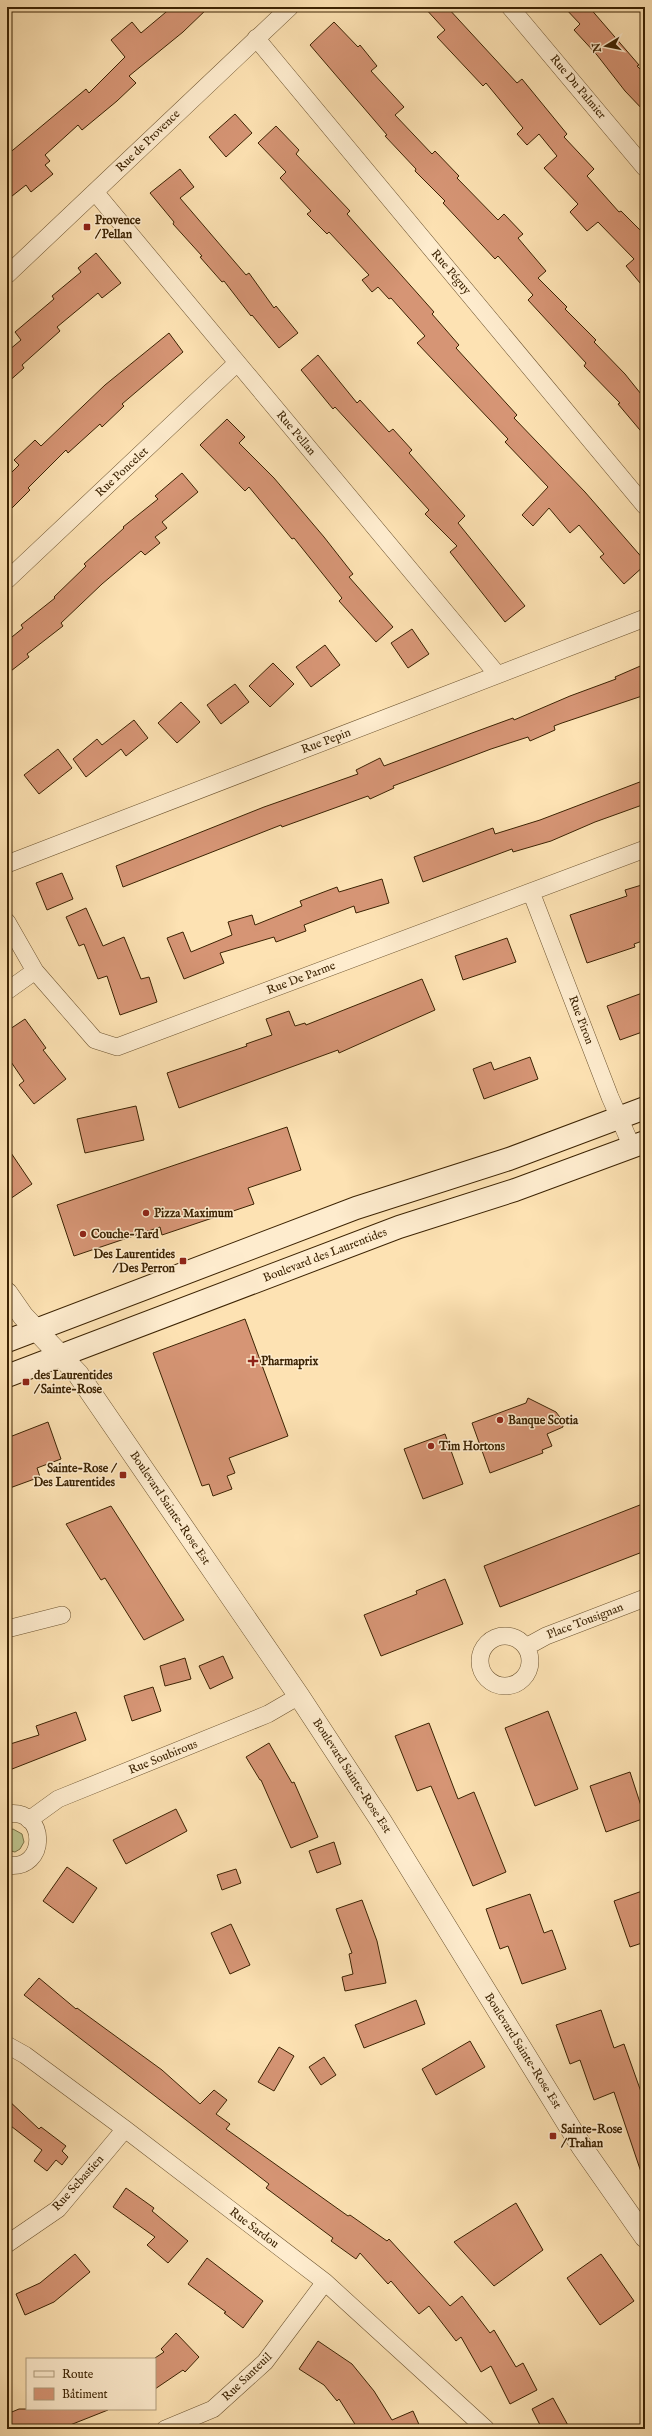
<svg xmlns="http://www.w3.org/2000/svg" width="652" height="2436" font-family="'IM FELL English',serif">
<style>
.green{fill:#bdc48e;stroke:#7c7448}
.building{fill:#d69575;stroke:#3c2303}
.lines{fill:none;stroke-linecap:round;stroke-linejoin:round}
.minor-casing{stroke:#6c532f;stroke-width:18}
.tertiary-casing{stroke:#6c532f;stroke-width:22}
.secondary-casing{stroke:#3c2303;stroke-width:24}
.minor{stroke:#feecce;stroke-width:17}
.tertiary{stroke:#feecce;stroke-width:21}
.secondary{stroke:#feecce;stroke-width:22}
.poi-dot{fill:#8f2418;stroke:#feecce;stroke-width:1.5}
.labels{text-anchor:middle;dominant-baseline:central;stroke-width:3;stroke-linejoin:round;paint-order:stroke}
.street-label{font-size:12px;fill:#3c2303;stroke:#feecce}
.poi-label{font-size:12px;font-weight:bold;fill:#3c2303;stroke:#feecce;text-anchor:start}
</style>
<rect width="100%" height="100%" fill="#fde2b3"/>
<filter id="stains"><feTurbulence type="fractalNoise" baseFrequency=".005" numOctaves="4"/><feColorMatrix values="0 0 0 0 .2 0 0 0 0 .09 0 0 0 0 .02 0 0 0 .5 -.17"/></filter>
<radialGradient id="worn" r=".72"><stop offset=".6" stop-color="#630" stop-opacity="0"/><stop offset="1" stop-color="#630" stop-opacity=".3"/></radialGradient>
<path class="green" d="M13,1829L22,1834L24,1842L20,1849L15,1852L7,1850V1831Z"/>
<path class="building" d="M172,7H209L183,32L129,76L136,83L117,101L82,130L78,125L45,155L50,161L45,165L53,174L31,192L26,185L7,200V155L86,89L89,93L125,57L111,40L132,22L141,33Z
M424,7H447L517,83L522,79L567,134L564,137L594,169L587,176L619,212L621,211L645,235V289L626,266L634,259L598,222L587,231L570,212L578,204L544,168L557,156L539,134L527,145L517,134L523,128L486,83L483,86L437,37L445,30Z
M564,7H589L639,65L637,66L645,74V112L625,91L597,55L574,30L580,24Z
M334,22L358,47L360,45L377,66L371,71L404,107L395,115L432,154L435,151L459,176L457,178L498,220L504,214L523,234L518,238L546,271L538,278L567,307L565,309L596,340L594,342L625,374L645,399V436L618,404L620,403L584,366L586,363L528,300L533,295L498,256L495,259L443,203L445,201L415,171L416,169L385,136L387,135L310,45Z
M235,114L252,133L226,157L209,137Z
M276,126L299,150L296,154L350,211L347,214L434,312L432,314L459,345L456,348L517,415L514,418L585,492L645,561V565L624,584L600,557L604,554L579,525L570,533L549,508L533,526L522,515L548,487L505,442L508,439L417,343L425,336L391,298L389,299L378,287L372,292L362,280L369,275L329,232L327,234L307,214L311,211L280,178L286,172L258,143Z
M180,169L194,187L180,198L246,275L249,273L274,308L276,306L298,333L279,348L252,315L251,316L224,281L222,282L200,257L202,256L173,224L174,222L150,193Z
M96,253L121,283L102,298L98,293L57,327L60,331L22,365L24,368L7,383V348L9,350L21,340L15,332L54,299L52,296L81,272L78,268Z
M169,333L183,352L122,404L124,406L102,427L100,424L68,453L66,450L28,488L30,490L7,513V477L19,465L14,460L35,440L41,446L105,385Z
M318,355L357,403L360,400L389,432L393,429L412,450L409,453L465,516L458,523L525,606L505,622L450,552L457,546L425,514L429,510L335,407L333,409L301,370Z
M227,419L245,437L239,443L274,478L324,537L353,574L349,577L393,627L376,642L339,601L342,598L294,538L292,539L249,487L245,491L200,445Z
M182,473L198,492L162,522L167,528L155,537L160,543L145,555L141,551L102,584L61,623L63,626L27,654L29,657L7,674V641L23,628L21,625L55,598L54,597L86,566L84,564L124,528L123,527L158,499L155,496Z
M412,629L429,654L408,668L391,643Z
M325,645L340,665L311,687L296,667Z
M273,663L294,684L270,707L249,686Z
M645,664V695L562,723L554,726L555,730L530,741L528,737L491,749L393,786L394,788L370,799L368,796L282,827L281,825L123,887L116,866L264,807L358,774L356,770L380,758L384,766L472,733L513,718L514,720L570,696L616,679L615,677Z
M235,684L249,702L221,724L207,705Z
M181,702L200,722L177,743L158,723Z
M134,720L148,738L126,756L121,749L86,777L73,759L97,739L102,745Z
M58,749L72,768L39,794L24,775Z
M645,780V804L595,822L551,841L513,852L512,849L423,882L414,857L493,828L495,834L540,820Z
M62,873L73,899L47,910L36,883Z
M382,879L389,903L356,913L354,906L304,925L306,931L276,942L274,937L220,953L224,963L184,979L167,938L183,932L191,952L232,935L228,922L252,915L255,925L302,906L300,901L337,887L339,892Z
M645,884V940L634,944L635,947L587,963L570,915L627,896L625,890Z
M86,908L103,946L124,937L141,979L149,977L157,1002L120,1015L107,976L98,979L84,944L79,946L66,917Z
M507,938L516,962L463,980L455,956Z
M422,979L435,1010L339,1053L338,1050L179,1108L167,1073L247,1046L246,1044L272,1035L266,1019L289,1011L295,1026L305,1023L306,1025Z
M645,992V1031L620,1040L607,1006Z
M25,1019L46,1048L43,1050L66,1079L34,1104L19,1085L24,1081L7,1056V1031Z
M530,1057L538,1079L484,1099L473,1069L491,1062L494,1070Z
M136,1106L144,1140L85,1153L77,1119Z
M287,1127L301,1170L248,1188L254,1204L162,1235L160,1227L74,1256L57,1205Z
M7,1147L32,1184L7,1201Z
M245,1319L288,1436L229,1458L235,1473L227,1476L232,1489L213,1496L209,1484L202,1486L153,1353Z
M528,1398L556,1412L562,1420L563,1427L547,1434L552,1446L542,1450L543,1453L490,1473L472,1423L526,1403Z
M48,1422L61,1459L37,1468L40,1477L7,1489V1438Z
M445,1434L463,1484L423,1499L404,1449Z
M645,1503V1551L500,1607L484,1566Z
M111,1506L184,1620L144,1640L105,1578L101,1580L66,1524Z
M445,1579L463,1624L381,1656L364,1615L417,1594L416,1591Z
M223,1656L233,1678L210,1689L199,1666Z
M185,1658L191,1679L165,1686L160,1666Z
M153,1687L161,1711L132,1721L124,1696Z
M548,1711L578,1789L535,1806L505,1728Z
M76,1712L86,1740L7,1771V1745L39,1735L36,1726Z
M429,1723L458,1799L474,1792L506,1872L473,1886L431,1786L417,1791L395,1736Z
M269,1743L292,1783L294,1782L318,1837L291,1848L261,1780H260L246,1757Z
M630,1772L645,1818L606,1832L590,1786Z
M176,1809L187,1831L126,1864L113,1840Z
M334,1842L341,1864L317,1873L309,1851Z
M67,1867L97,1888L73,1923L43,1901Z
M236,1869L241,1883L222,1890L217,1875Z
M645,1890V1942L630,1947L614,1901Z
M530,1894L544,1933L552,1930L566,1969L522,1984L508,1946L500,1949L486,1909Z
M362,1900L377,1941L386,1983L345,1991L342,1977L353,1974L349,1954L352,1953L336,1909Z
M231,1924L250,1965L230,1974L211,1933Z
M39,1978L76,2009L77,2008L162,2070L200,2104L214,2090L227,2100L216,2114L230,2124L226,2129L348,2216L350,2215L387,2241L389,2239L450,2306L462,2296L490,2333L494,2330L516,2367L523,2363L537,2390L510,2404L491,2366L481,2372L461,2337L456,2341L429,2306L419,2314L391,2281L388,2284L360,2253L356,2259L331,2241L333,2238L266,2188L269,2184L24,1995Z
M416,2000L425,2024L364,2048L355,2025Z
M601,2010L614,2048L624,2044L645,2103V2174L642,2175L614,2092L594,2100L580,2060L570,2064L556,2025Z
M470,2041L485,2067L436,2095L422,2069Z
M279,2047L294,2056L274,2091L258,2082Z
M324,2057L336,2075L321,2085L309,2067Z
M7,2099L39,2129L41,2127L66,2146L62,2151L68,2157L62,2165L56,2160L47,2171L34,2161L42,2150L7,2123Z
M126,2188L154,2208L152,2211L188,2241L168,2263L147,2245L155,2237L113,2207Z
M516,2203L543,2250L494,2286L454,2242Z
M75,2254L90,2272L54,2302L25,2315L16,2294L40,2283Z
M601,2254L634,2301L600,2325L567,2278Z
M207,2258L263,2301L243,2328L224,2313L226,2312L188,2284Z
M176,2333L199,2357L185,2372L183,2370L155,2389V2358L164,2352L161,2349Z
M318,2341L352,2364L374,2391L392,2420L413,2411L421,2429H358L339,2399L337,2401L324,2385L299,2369Z
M553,2398L570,2429H542L532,2409Z
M19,2409H108V2410L60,2429H7V2414Z"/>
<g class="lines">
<g class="minor-casing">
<path id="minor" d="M510,7L645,168
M256,38L645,506
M95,192L497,674
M7,275L290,7
M7,580L237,363
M7,864L645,618
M531,892L610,1097L632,1147
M7,922L35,971L95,1040L117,1047L645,849
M7,991L35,971
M7,1629L62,1615
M480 1661a25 25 0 1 1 50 0a25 25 0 1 1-50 0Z
M526,1647L546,1636L645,1598
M7,1814C48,1807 48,1872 7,1865
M29,1820L58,1799L268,1714L299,1696
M7,2045L25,2055L125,2129L325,2282L486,2429
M7,2244L58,2209L125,2129
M165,2429L213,2409L265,2362L325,2282"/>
</g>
<g class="tertiary-casing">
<path id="tertiary" d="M7,1293L23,1316L78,1374L299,1696L381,1821L582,2147L645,2237"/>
</g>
<g class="secondary-casing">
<path id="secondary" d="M7,1341L356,1208L509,1159L645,1108
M7,1376L399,1227L515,1190L645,1142"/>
</g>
<use href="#minor" class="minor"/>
<use href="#tertiary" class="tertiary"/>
<use href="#secondary" class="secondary"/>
</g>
<g class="poi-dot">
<rect x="83" y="223" width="8" height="8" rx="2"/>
<circle cx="146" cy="1213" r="4"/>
<circle cx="83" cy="1234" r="4"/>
<rect x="179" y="1257" width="8" height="8" rx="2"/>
<path d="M251 1355h4v4h4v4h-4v4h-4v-4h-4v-4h4z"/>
<rect x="22" y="1378" width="8" height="8" rx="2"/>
<circle cx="500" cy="1420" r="4"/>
<circle cx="431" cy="1446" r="4"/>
<rect x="119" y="1471" width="8" height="8" rx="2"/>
<rect x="549" y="2132" width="8" height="8" rx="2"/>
</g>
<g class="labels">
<g class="street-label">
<text transform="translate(578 87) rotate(50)">Rue Du Palmier</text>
<text transform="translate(148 141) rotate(-44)">Rue de Provence</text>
<text transform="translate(451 272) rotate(50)">Rue Péguy</text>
<text transform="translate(296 433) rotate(50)">Rue Pellan</text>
<text transform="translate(122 472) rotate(-43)">Rue Poncelet</text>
<text transform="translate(326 741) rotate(-21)">Rue Pepin</text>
<text transform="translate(301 978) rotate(-21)">Rue De Parme</text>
<text transform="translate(581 1020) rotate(69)">Rue Piron</text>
<text transform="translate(325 1255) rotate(-21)">Boulevard des Laurentides</text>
<text transform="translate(170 1508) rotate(56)">Boulevard Sainte-Rose Est</text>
<text transform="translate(585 1621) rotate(-21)">Place Tousignan</text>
<text transform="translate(163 1757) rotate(-22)">Rue Soubirous</text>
<text transform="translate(352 1776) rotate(57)">Boulevard Sainte-Rose Est</text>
<text transform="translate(523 2051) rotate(58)">Boulevard Sainte-Rose Est</text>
<text transform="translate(78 2183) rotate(-48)">Rue Sebastien</text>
<text transform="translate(254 2228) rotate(37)">Rue Sardou</text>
<text transform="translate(247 2377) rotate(-44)">Rue Santeuil</text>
</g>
<g class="poi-label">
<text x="95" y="220">Provence<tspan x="95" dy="14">/ Pellan</tspan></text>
<text x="154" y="1213">Pizza Maximum</text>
<text x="91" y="1234">Couche-Tard</text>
<text x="175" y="1254" text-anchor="end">Des Laurentides<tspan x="175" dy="14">/ Des Perron</tspan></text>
<text x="261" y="1361">Pharmaprix</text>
<text x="34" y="1375">des Laurentides<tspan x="34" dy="14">/ Sainte-Rose</tspan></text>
<text x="508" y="1420">Banque Scotia</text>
<text x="439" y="1446">Tim Hortons</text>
<text x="115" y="1468" text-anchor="end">Sainte-Rose /<tspan x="115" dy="14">Des Laurentides</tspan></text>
<text x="561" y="2129">Sainte-Rose<tspan x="561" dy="14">/ Trahan</tspan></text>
</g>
</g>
<rect width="652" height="2436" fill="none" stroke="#fde2b3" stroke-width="24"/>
<rect x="8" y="8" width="636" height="2420" fill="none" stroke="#3c2303" stroke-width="2"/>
<rect x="12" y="12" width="628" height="2412" fill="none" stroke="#3c2303"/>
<rect x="26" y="2358" width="130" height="52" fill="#feecce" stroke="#b09c7d"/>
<rect x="34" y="2371" width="20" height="6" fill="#feecce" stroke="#b09c7d"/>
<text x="62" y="2378" font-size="12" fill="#3c2303">Route</text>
<rect x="34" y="2388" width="20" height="12" fill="#d69575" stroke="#b09c7d"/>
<text x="62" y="2398" font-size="12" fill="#3c2303">Bâtiment</text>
<g transform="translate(606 46) rotate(260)" stroke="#feecce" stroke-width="3" paint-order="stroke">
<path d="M0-3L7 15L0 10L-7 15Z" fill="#3c2303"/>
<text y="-6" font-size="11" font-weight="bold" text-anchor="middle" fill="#3c2303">N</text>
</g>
<rect width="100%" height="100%" filter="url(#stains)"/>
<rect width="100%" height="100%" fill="url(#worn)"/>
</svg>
